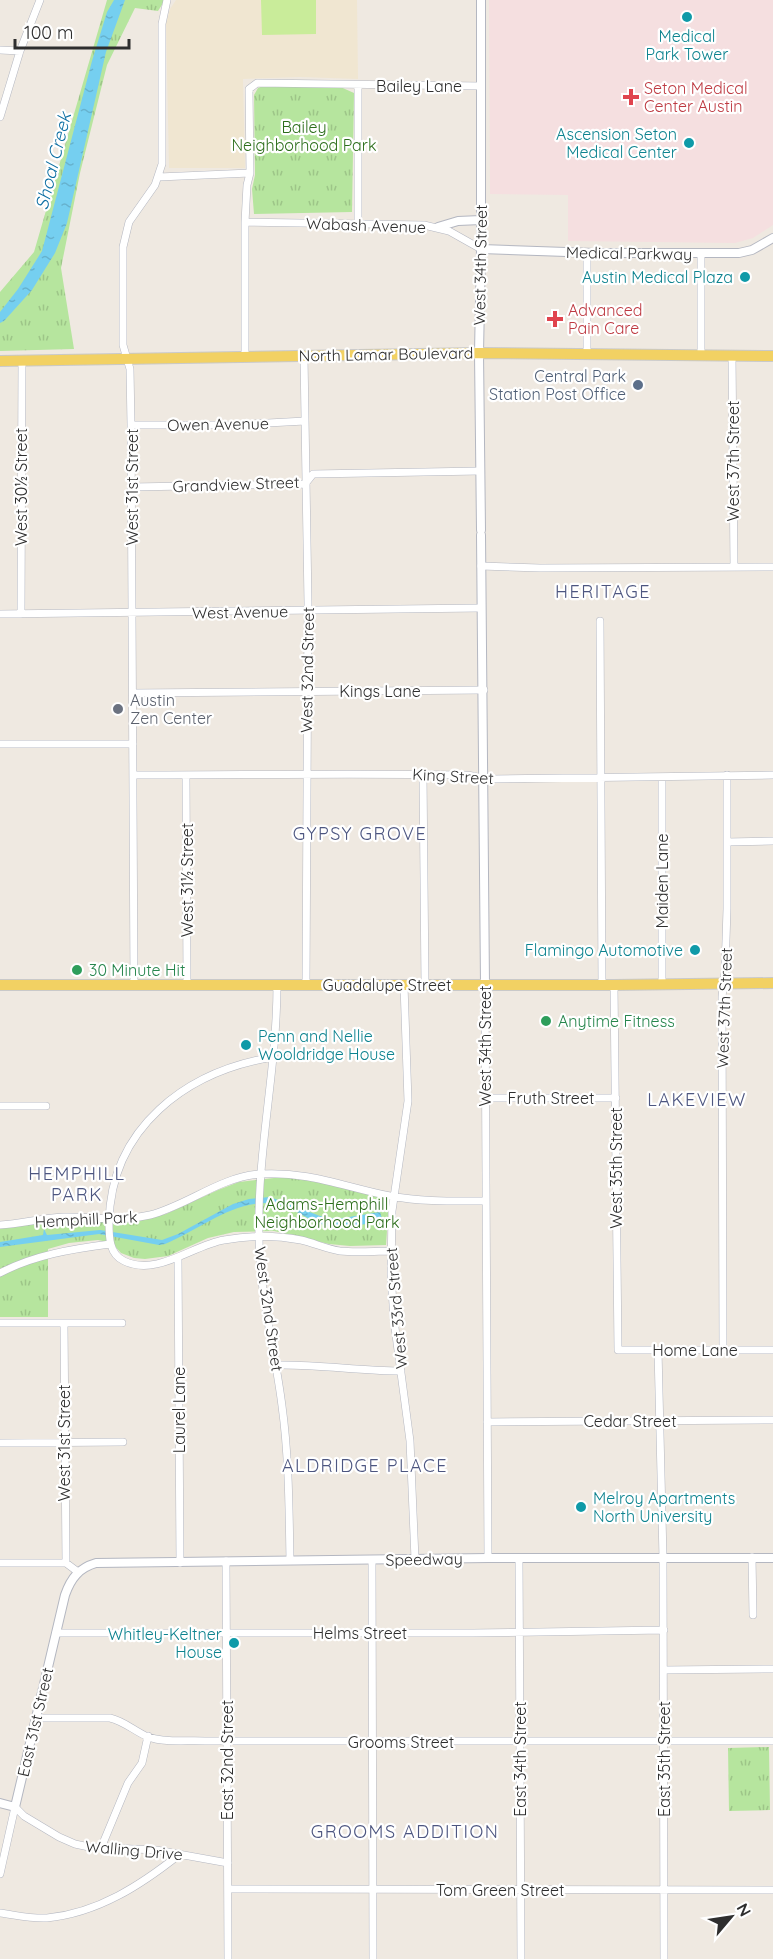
<svg xmlns="http://www.w3.org/2000/svg" width="773" height="1959" font-family="Quicksand,sans-serif">
<style>
.education{fill:#f0e6d1}
.medical{fill:#f5dfe0}
.grass{fill:url(#grass-tufts)}
.pitch{fill:#c9ec9a}
.water{fill:url(#water-ripples)}
.lines{fill:none;stroke-linecap:round;stroke-linejoin:round}
.minor-casing{stroke:#b4b7c1;stroke-width:8}
.tertiary-casing{stroke:#b4b7c1;stroke-width:10}
.primary-casing{stroke:#c9c9c9;stroke-width:12}
.minor{stroke:#fff;stroke-width:7}
.tertiary{stroke:#fff;stroke-width:8}
.primary{stroke:#f2d163;stroke-width:10}
.culture-dot{fill:#0f9aa8;stroke:#fff;stroke-width:2}
.health-dot{fill:#e0444e;stroke:#fff;stroke-width:2}
.service-dot{fill:#5c6f8a;stroke:#fff;stroke-width:2}
.worship-dot{fill:#6b7280;stroke:#fff;stroke-width:2}
.leisure-dot{fill:#2e9e5b;stroke:#fff;stroke-width:2}
.labels{text-anchor:middle;dominant-baseline:central;stroke-width:4.5;stroke-linejoin:round;paint-order:stroke}
.culture-label{font-size:16px;fill:#0d838f;stroke:#fff;text-anchor:end}
.street-label{font-size:16px;fill:#2e2e2e;stroke:#fff}
.health-label{font-size:16px;fill:#be3a42;stroke:#fff;text-anchor:start}
.park-label{font-size:16px;fill:#2c6e1b;stroke:#fff}
.service-label{font-size:16px;fill:#4e5e75;stroke:#fff;text-anchor:end}
.worship-label{font-size:16px;fill:#5b616d;stroke:#fff;text-anchor:start}
.leisure-label{font-size:16px;fill:#27864d;stroke:#fff;text-anchor:start}
.water-label{font-size:18px;font-style:italic;fill:#0d6fa3;stroke:#fff}
.neighbourhood-label{font-size:18px;letter-spacing:1.5px;fill:#4d5680;stroke:#fff}
</style>
<defs>
<pattern id="grass-tufts" width="24" height="20" patternUnits="userSpaceOnUse" patternTransform="scale(1.5)"><rect width="24" height="20" fill="#b6e59e"/><path d="M3 7l-1-3M5 7V3M7 7l1-3M15 17l-1-3M17 17v-4M19 17l1-3" fill="none" stroke="#9dc588"/></pattern>
<pattern id="water-ripples" width="26" height="14" patternUnits="userSpaceOnUse" patternTransform="scale(1.5)"><rect width="26" height="14" fill="#75cff0"/><path d="M2 4q2-2 4 0t4 0M15 11q2-2 4 0t4 0" fill="none" stroke="#66b2ce"/></pattern>
</defs>
<rect width="100%" height="100%" fill="#efe9e1"/>
<path class="education" d="M176,0H357L358,79L300,77L243,79L245,168H169L166,23L170,9Z"/>
<path class="medical" d="M489,0H773V225L753,238L735,243L568,241V195L490,194Z"/>
<path class="grass" d="M107,0H165L158,11L135,8L107,65L80,173L61,268L74,349L0,351V292L34,252Z
M336,85L354,93L352,212L254,214L252,189L255,175L254,95L258,88L263,86Z
M283,1177C319,1179 352,1190 387,1199L389,1201L386,1245L350,1246L329,1244L274,1231L234,1232L208,1238L168,1256L145,1259L134,1258L121,1253L112,1243L98,1240L69,1243L48,1249V1317H0V1228L50,1221L129,1222L166,1214L218,1190L239,1182Z
M769,1747L770,1810L729,1811L728,1748Z"/>
<path class="pitch" d="M261,0H316V34L262,35Z"/>
<path class="water" d="M114,0H125L106,52L67,223L55,253L32,290L4,321L0,323V312L18,289L42,251L92,61L107,12Z
M270,1197L320,1216L337,1219L380,1212L382,1219L379,1222C363,1224 344,1229 328,1226C309,1222 287,1202 268,1203C229,1203 199,1230 165,1244L159,1245L99,1234L0,1247V1242L43,1235L44,1229L47,1235L100,1230L162,1240L178,1234L233,1204L249,1199Z"/>
<g class="lines">
<g class="minor-casing">
<path id="minor" d="M0,50L20,51
M358,86V223
M0,117L20,51L40,0
M159,177L250,173
M245,222L424,225L449,231L481,249
M587,252V355
M701,254V355
M732,355L734,567
M245,356V222L247,185L250,173L249,89L257,83L481,86
M304,356L308,603L306,985
M131,425H231L305,421
M132,487L305,484L313,474L480,471
M481,566L540,568L773,567
M0,614L481,608
M21,614L22,360
M600,621L602,985
M133,693L484,690
M0,744H133
M423,774L425,985
M133,775C244,775 354,773 464,775C474,775 482,779 491,779L773,775
M186,775L187,985
M727,842L773,841
M662,984V777
M134,985L131,425L130,369L123,345V247L129,222L155,185L162,164V24L167,0
M277,985C277,1069 257,1151 259,1235C259,1293 275,1349 282,1406C289,1457 289,1509 290,1560
M404,985L408,1101L392,1211L391,1274L394,1320L410,1441L415,1559
M485,985L488,1558
M614,985L618,1350H773
M274,1057C186,1071 111,1128 109,1222C109,1237 109,1254 124,1261C157,1277 193,1245 224,1240C250,1235 275,1235 301,1240C314,1243 327,1249 340,1251C357,1253 374,1251 390,1251
M486,1098H616
M0,1106H46
M0,1225C21,1224 42,1218 63,1217C95,1216 117,1223 150,1215C188,1205 220,1177 260,1174C309,1171 344,1187 390,1196C422,1202 454,1201 486,1201
M178,1258L180,1563
M0,1273C34,1255 72,1249 110,1244
M0,1323H122
M64,1323L66,1563
M723,1349L722,997L725,971L727,909V775
M658,1350L663,1558L664,1959
M276,1365C318,1364 359,1371 401,1371
M487,1422L773,1420
M0,1443L123,1442
M752,1557L753,1615
M519,1558L521,1959
M372,1560L373,1959
M226,1561L228,1959
M0,1563H66L78,1572
M56,1633H473L664,1630
M664,1670L773,1669
M35,1718H110C124,1721 134,1731 148,1737C165,1743 187,1740 205,1741H773
M15,1807L24,1816L59,1837L75,1844L89,1847L156,1850L228,1863
M101,1848L128,1783L142,1763L148,1736
M0,1874L15,1807
M228,1889L773,1890
M0,1913C15,1915 32,1919 47,1918C98,1913 141,1885 180,1854"/>
</g>
<g class="tertiary-casing">
<path id="tertiary" d="M438,227L458,221L481,220
M481,249L595,253H739L752,250L773,238
M481,530L479,353L481,249V0
M481,535L485,985
M0,1803L15,1807L65,1595C71,1578 79,1568 96,1563L488,1558H773"/>
</g>
<g class="primary-casing">
<path id="primary" d="M0,361L479,353L773,356
M0,985H614L773,983"/>
</g>
<use href="#minor" class="minor"/>
<use href="#tertiary" class="tertiary"/>
<use href="#primary" class="primary"/>
</g>
<g class="culture-dot">
<circle cx="687" cy="17" r="6"/>
<circle cx="689" cy="143" r="6"/>
<circle cx="745" cy="277" r="6"/>
<circle cx="695" cy="950" r="6"/>
<circle cx="246" cy="1045" r="6"/>
<circle cx="581" cy="1507" r="6"/>
<circle cx="234" cy="1643" r="6"/>
</g>
<g class="health-dot">
<path d="M628 88h6v6h6v6h-6v6h-6v-6h-6v-6h6z"/>
<path d="M552 310h6v6h6v6h-6v6h-6v-6h-6v-6h6z"/>
</g>
<circle class="service-dot" cx="638" cy="385" r="6"/>
<circle class="worship-dot" cx="118" cy="709" r="6"/>
<g class="leisure-dot">
<circle cx="77" cy="970" r="6"/>
<circle cx="546" cy="1021" r="6"/>
</g>
<g class="labels">
<g class="culture-label">
<text x="687" y="36" text-anchor="middle">Medical<tspan x="687" dy="18">Park Tower</tspan></text>
<text x="677" y="134">Ascension Seton<tspan x="677" dy="18">Medical Center</tspan></text>
<text x="733" y="277">Austin Medical Plaza</text>
<text x="683" y="950">Flamingo Automotive</text>
<text x="258" y="1036" text-anchor="start">Penn and Nellie<tspan x="258" dy="18">Wooldridge House</tspan></text>
<text x="593" y="1498" text-anchor="start">Melroy Apartments<tspan x="593" dy="18">North University</tspan></text>
<text x="222" y="1634">Whitley-Keltner<tspan x="222" dy="18">House</tspan></text>
</g>
<g class="street-label">
<text x="419" y="86">Bailey Lane</text>
<text transform="translate(366 225) rotate(2)">Wabash Avenue</text>
<text transform="translate(629 253) rotate(1)">Medical Parkway</text>
<text transform="translate(480 265) rotate(-89)">West 34th Street</text>
<text transform="translate(386 354) rotate(-1)">North Lamar Boulevard</text>
<text transform="translate(218 424) rotate(-1)">Owen Avenue</text>
<text transform="translate(733 461) rotate(-90)">West 37th Street</text>
<text transform="translate(236 484) rotate(-2)">Grandview Street</text>
<text transform="translate(21 487) rotate(-90)">West 30½ Street</text>
<text transform="translate(132 487) rotate(-90)">West 31st Street</text>
<text transform="translate(240 612) rotate(-1)">West Avenue</text>
<text transform="translate(307 670) rotate(-89)">West 32nd Street</text>
<text x="380" y="691">Kings Lane</text>
<text transform="translate(453 776) rotate(3)">King Street</text>
<text transform="translate(187 880) rotate(-90)">West 31½ Street</text>
<text transform="translate(662 881) rotate(-90)">Maiden Lane</text>
<text x="387" y="985">Guadalupe Street</text>
<text transform="translate(724 1008) rotate(-88)">West 37th Street</text>
<text transform="translate(485 1046) rotate(-90)">West 34th Street</text>
<text x="551" y="1098">Fruth Street</text>
<text transform="translate(616 1168) rotate(-90)">West 35th Street</text>
<text transform="translate(86 1219) rotate(-3)">Hemphill Park</text>
<text transform="translate(396 1308) rotate(-95)">West 33rd Street</text>
<text transform="translate(269 1309) rotate(82)">West 32nd Street</text>
<text x="695" y="1350">Home Lane</text>
<text transform="translate(179 1410) rotate(-90)">Laurel Lane</text>
<text x="630" y="1421">Cedar Street</text>
<text transform="translate(64 1443) rotate(-90)">West 31st Street</text>
<text transform="translate(424 1559) rotate(-1)">Speedway</text>
<text x="360" y="1633">Helms Street</text>
<text transform="translate(35 1722) rotate(-77)">East 31st Street</text>
<text x="401" y="1742">Grooms Street</text>
<text transform="translate(520 1759) rotate(-90)">East 34th Street</text>
<text transform="translate(664 1759) rotate(-90)">East 35th Street</text>
<text transform="translate(227 1760) rotate(-90)">East 32nd Street</text>
<text transform="translate(134 1850) rotate(5)">Walling Drive</text>
<text x="500" y="1890">Tom Green Street</text>
</g>
<g class="health-label">
<text x="644" y="88">Seton Medical<tspan x="644" dy="18">Center Austin</tspan></text>
<text x="568" y="310">Advanced<tspan x="568" dy="18">Pain Care</tspan></text>
</g>
<g class="park-label">
<text x="304" y="127">Bailey<tspan x="304" dy="18">Neighborhood Park</tspan></text>
<text x="327" y="1204">Adams-Hemphill<tspan x="327" dy="18">Neighborhood Park</tspan></text>
</g>
<g class="service-label">
<text x="626" y="376">Central Park<tspan x="626" dy="18">Station Post Office</tspan></text>
</g>
<g class="worship-label">
<text x="130" y="700">Austin<tspan x="130" dy="18">Zen Center</tspan></text>
</g>
<g class="leisure-label">
<text x="89" y="970">30 Minute Hit</text>
<text x="558" y="1021">Anytime Fitness</text>
</g>
<g class="water-label">
<text transform="translate(53 161) rotate(-76)">Shoal Creek</text>
</g>
<g class="neighbourhood-label">
<text x="603" y="591">HERITAGE</text>
<text x="360" y="833">GYPSY GROVE</text>
<text x="697" y="1099">LAKEVIEW</text>
<text x="77" y="1173">HEMPHILL<tspan x="77" dy="21">PARK</tspan></text>
<text x="365" y="1465">ALDRIDGE PLACE</text>
<text x="405" y="1831">GROOMS ADDITION</text>
</g>
</g>
<g transform="translate(731 1917) rotate(61)" stroke="#ffffff" stroke-width="4.5" paint-order="stroke">
<path d="M0-4.5L10 22L0 15L-10 22Z" fill="#2e2e2e"/>
<text y="-9" font-size="16" font-weight="bold" text-anchor="middle" fill="#2e2e2e">N</text>
</g>
<path d="M15 39v9h114v-9" fill="none" stroke="#2e2e2e" stroke-width="3"/>
<text x="24" y="39" font-size="18" fill="#2e2e2e" stroke="#ffffff" stroke-width="4.5" paint-order="stroke">100 m</text>
</svg>
